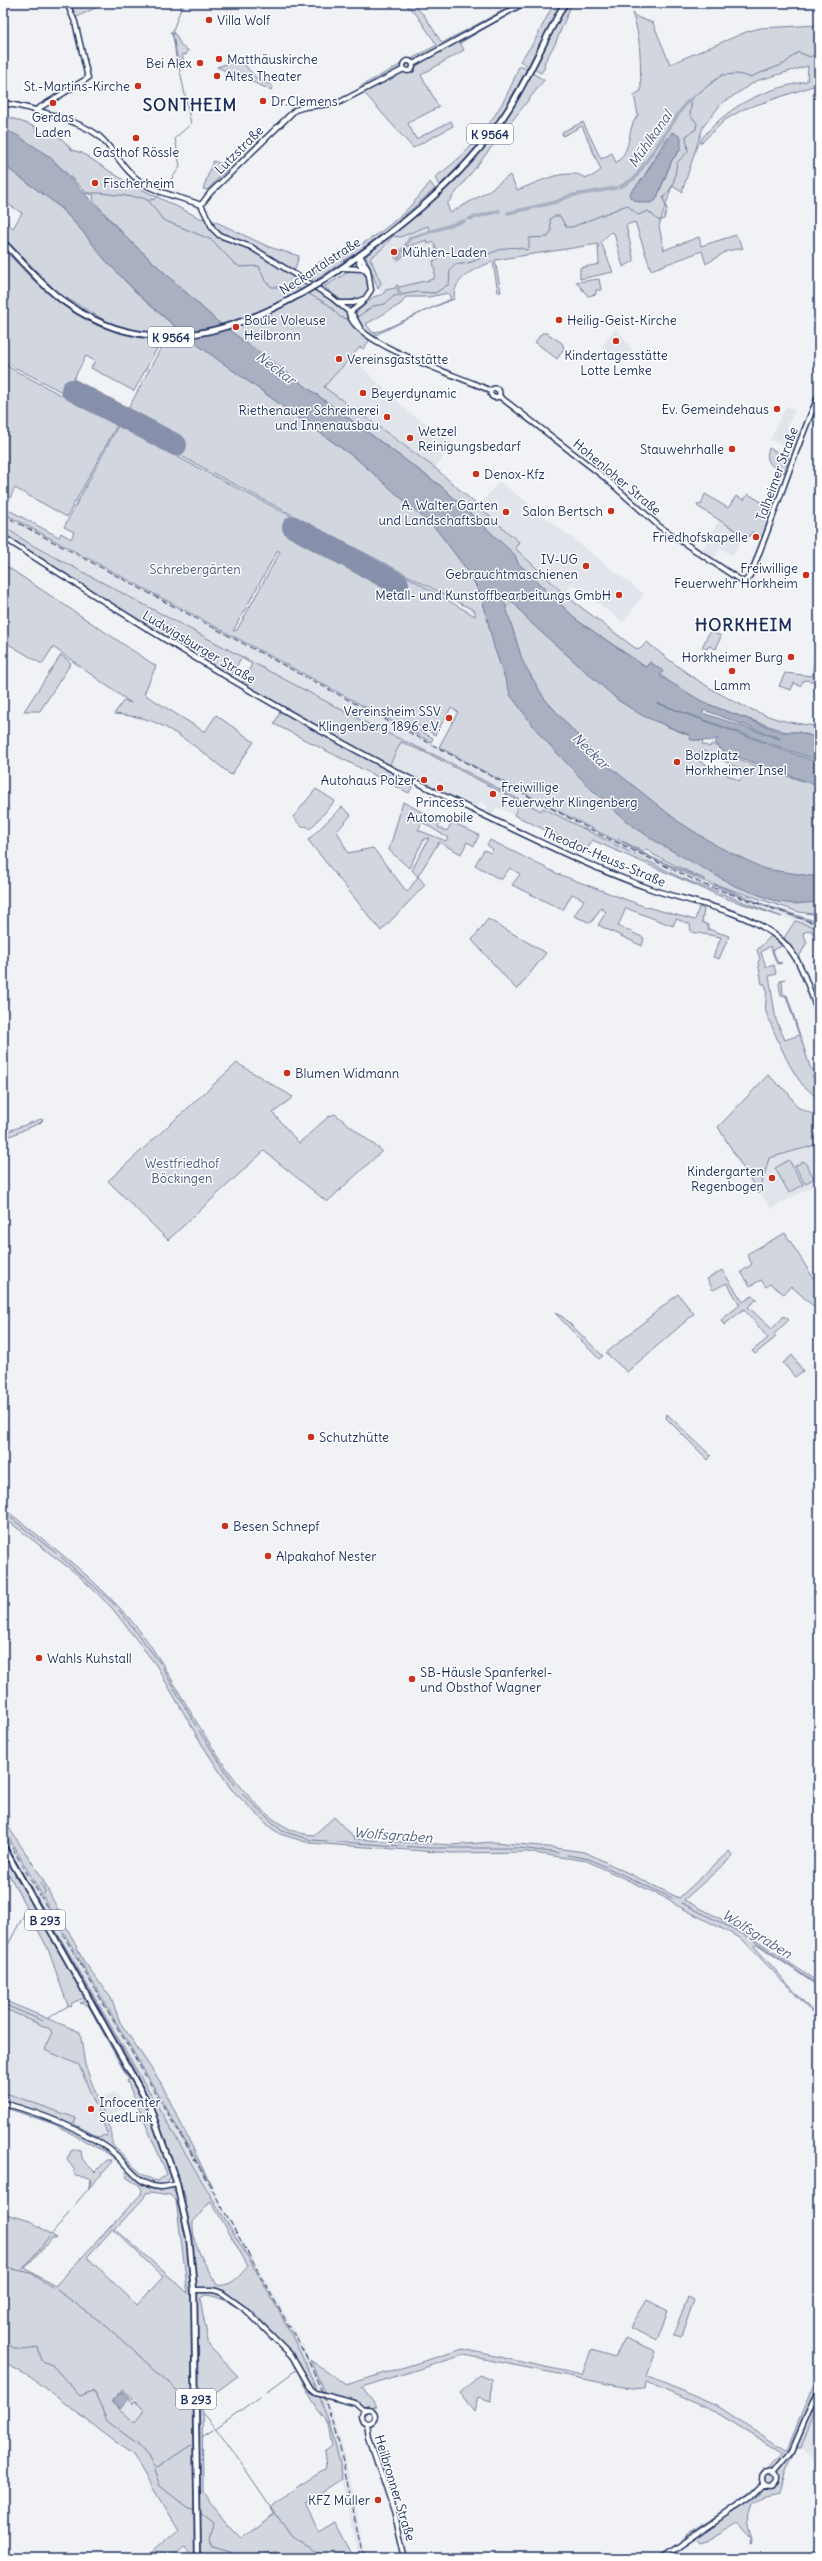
<svg xmlns="http://www.w3.org/2000/svg" width="822" height="2561" font-family="Delius,sans-serif">
<style>
.built{fill:#e1e4ea}
.green{fill:#d2d6df;stroke:#76829e;fill-rule:evenodd}
.water{fill:#a8b0c2;stroke:#707c9a;fill-rule:evenodd}
.lines{fill:none;stroke-linecap:round;stroke-linejoin:round}
.stream{stroke:#707c9a;stroke-width:1}
.canal{stroke:#a8b0c2;stroke-width:3.5}
.runway{stroke:#8690aa;stroke-width:22}
.secondary-casing{stroke:#1b2f5e;stroke-width:7}
.primary-casing{stroke:#1b2f5e;stroke-width:8}
.secondary{stroke:#fff;stroke-width:4}
.primary{stroke:#fff;stroke-width:4.5}
.rail{stroke:#1b2f5e;stroke-width:1;stroke-dasharray:6 3;stroke-linecap:butt}
.primary-bridge-casing{stroke:#1b2f5e;stroke-width:8;stroke-linecap:butt}
.primary-bridge{stroke:#fff;stroke-width:4.5}
.poi-dot{fill:#c8321e;stroke:#fff;stroke-width:1.5}
.labels{text-anchor:middle;dominant-baseline:central;stroke-width:3;stroke-linejoin:round;paint-order:stroke}
.shield{fill:#fff;stroke:#5f6d8e;stroke-width:1}
.shield-label{font-size:12px;font-weight:bold;fill:#1b2f5e}
.poi-label{font-size:13px;fill:#1b2f5e;stroke:#fff;text-anchor:start}
.street-label{font-size:13px;fill:#1b2f5e;stroke:#fff}
.park-label{font-size:13px;fill:#49597e;stroke:#fff}
.water-label{font-size:14px;font-style:italic;fill:#4c5c81;stroke:#fff}
.district-label{font-size:17px;font-weight:bold;letter-spacing:1px;fill:#1b2f5e;stroke:#fff}
</style>
<rect width="100%" height="100%" fill="#f1f2f5"/>
<filter id="ink" filterUnits="userSpaceOnUse"><feTurbulence type="fractalNoise" baseFrequency=".025" numOctaves="2"/><feDisplacementMap in="SourceGraphic" scale="8" xChannelSelector="R" yChannelSelector="G"/><feConvolveMatrix kernelMatrix="1 2 1 2 8 2 1 2 1" color-interpolation-filters="sRGB"/></filter>
<g filter="url(#ink)">
<path class="built" d="M428,226L444,271L434,279L386,290L383,294L378,289L380,288L370,258L383,248L393,236L400,237Z
M616,328L633,350L621,362L601,347Z
M352,358L410,413L454,443L435,468L324,387L340,367L345,366Z
M786,406L795,410L787,428L799,434L793,450L770,440Z
M499,481L644,594L623,622L572,584L565,595L515,548L519,542L479,506Z
M3,513L600,833L706,884L819,924V928L761,910L681,878L543,808L541,811L441,758L374,727L30,544L3,526Z
M719,520L744,535L733,556L720,548L713,559L701,552Z
M401,742L431,755L520,802L514,815L496,807L492,815L485,812L488,806L480,802L477,807L430,788L389,766Z
M819,1144V1183L771,1209L760,1192L769,1158Z
M3,1828L301,2342L322,2386L337,2428L350,2478L365,2558H359L335,2444L310,2372L259,2278L3,1839Z
M3,2008L50,2029L52,2034L45,2050L79,2065L108,2135L98,2137L73,2124L76,2118L3,2092Z
M114,2092L126,2104L106,2121L96,2095L105,2096Z
M122,2389L133,2398L130,2401H136L146,2410L134,2423L110,2402Z
M819,2405V2465L801,2447Z"/>
<path class="green" d="M69,3H100L101,5L75,18Z
M404,3H411L424,15L442,43L517,3H529L460,43L464,50L421,75L439,107L408,123L416,139L451,121L453,126L413,148L359,87L437,45L416,14Z
M554,3H562L525,76L498,120L466,159L439,186L435,177C473,152 505,108 519,66L527,69L528,66L520,61L534,42Z
M572,3L555,44L544,63L545,67L541,73L533,69L567,4Z
M632,13L637,17L653,23L670,64L746,32L760,28L819,25V84L744,109L725,120L700,144C699,140 706,134 709,130C739,99 767,90 807,81L808,66L756,81L721,104L703,127L682,192L672,186L659,226L664,250L699,237L701,246L736,235L743,248L727,251L706,264L702,251L651,270L635,222L626,225L634,261L623,267L614,233L611,232L601,242L613,272L580,279V268L599,264L598,244L495,260L501,292H498L493,262C475,268 453,278 454,299L422,312L372,337L363,349L360,347C348,362 336,372 324,387L435,468L519,542L515,548L565,595L635,648L640,649L647,642C685,674 729,704 777,719C790,723 805,724 819,727V738L798,732H786C742,715 678,702 650,662L646,667L578,621L518,563L514,555L442,487L218,322L127,238L93,200L94,195L88,194L50,157L3,129V115L36,127L35,130L42,134L45,130L61,138L72,150L82,153L125,181L200,218L212,220L269,247L299,256L294,272L312,282L319,262C362,251 405,218 430,182L435,189L380,236L313,282L347,307L354,315L373,297L383,294L386,290L434,279L435,271L433,261L439,259L434,242L428,244L427,240L406,247L408,252L400,259H396L394,255L400,251L410,238L430,231L428,226L400,237L393,236L383,248L370,258L381,283L378,289L366,256L456,180L501,125L532,73L544,80L447,204L450,213L487,192L510,175L517,190C535,184 551,174 570,174C587,173 582,185 601,170L582,126L563,136L562,132L583,122L601,159L612,153L616,163C634,148 625,131 638,115L634,95L641,91C640,64 642,39 632,13ZM665,140L681,149L672,160L656,200C648,204 637,204 630,197V193L643,178ZM448,293L451,299L383,330L373,333L366,324L401,304L406,297H429Z
M170,32L175,34L182,47L188,50L186,55L182,54L185,66L177,69L174,39Z
M235,61L245,65L256,78L273,86L271,90L217,67Z
M213,161L226,165L227,170L207,190L203,189Z
M3,165C22,178 42,191 59,207C90,236 113,272 144,300C192,343 246,379 298,417C365,465 460,526 485,609L505,607L513,602L619,701L668,727L703,741L702,744L710,747L711,744C720,747 731,755 741,760C766,770 793,778 819,786V915L799,912L714,884L768,906L818,922L819,916V924C685,883 562,813 439,747L458,712L451,708L435,735L408,720L406,723L433,738L431,742L3,513V364L117,425L67,517L15,488L5,508L55,535L59,537L61,533L71,539L74,532L64,527L118,426L404,575L475,616V611L120,424L170,331L168,328L134,391L91,368L95,361L86,356L72,382L124,411L117,421L3,361V248C33,281 61,310 103,328L106,321L58,293L3,237V219L13,228L22,213L3,201ZM278,550L280,552L237,630L233,631ZM701,750L745,771L740,781L697,760ZM618,839L643,851L647,849L654,855L706,880L653,858Z
M356,269L367,275L370,289L364,297L344,302L324,287L351,270Z
M599,279L601,290H596V294L588,296L576,282Z
M542,333H547L562,343L564,348L557,359L535,342Z
M769,448L789,458L784,473C772,467 764,462 769,448Z
M705,494L728,508L736,496L744,500L748,494L773,509L762,537L752,532L748,538L697,506L698,504L701,505Z
M3,526L30,544L374,727L441,758L541,811L543,808L681,878L782,917L722,897L592,840L587,850L514,815L520,802L431,755L401,742L389,766L242,683L252,664L241,658L231,676L88,591L3,535Z
M3,564L156,666L144,694L205,732L216,715L254,742L231,775C208,756 171,725 142,718C133,716 123,715 114,714L124,700L131,703L53,647L42,664L5,642L3,645Z
M710,631L721,636L716,649L709,646L707,649L702,647Z
M819,632V682L804,680L800,686L794,683L791,690L779,686L785,673L812,676Z
M61,655L71,663L40,711H24Z
M281,710L413,785L409,793L274,724Z
M316,789L335,801L310,829L306,826L302,827L293,817Z
M403,802L435,819L437,816L442,819L438,827L447,831L452,822L479,835L474,846L467,842L461,854L439,842L418,876L425,885L381,931L308,840L342,807L351,815L337,831L348,853L373,848L407,892L418,877L412,870L429,838L424,839L409,868L389,850ZM422,822L448,838L446,841L418,830Z
M490,840L558,874L643,906L695,920L699,907L704,909L702,922L708,925V929L729,936L719,959L713,957L721,937L691,932L690,924L676,919L673,926L626,908L618,926L644,938L642,946L598,925L606,912L601,908L591,923L574,916L584,900L572,894L563,910L512,885L520,874L510,868L501,880L475,865L484,850L491,853L493,849L487,845Z
M488,919L546,953L517,990L472,940Z
M795,921L818,928L817,932L813,934L811,930L803,933L807,942L799,957L784,938Z
M772,935L782,946L773,950L777,962L782,963L777,964L770,946L761,952L766,967L774,965L776,974L769,976L776,1020L785,1040L799,1035L786,996H781L779,984L781,980L785,979L782,980L783,995H787L810,1067L815,1072L812,1077L819,1084V1105C817,1095 808,1091 802,1084C786,1063 776,1036 766,1012C764,1001 769,994 765,984H762L758,962L760,959L757,950Z
M237,1063L293,1097L273,1113L299,1143L328,1117L335,1114L382,1151L327,1202L264,1151L168,1240L108,1181Z
M768,1075L789,1094L797,1107L817,1116L819,1111V1144L769,1158L759,1194L718,1127Z
M41,1119L43,1120L40,1123L3,1139V1133Z
M789,1160L803,1185L789,1193L775,1168Z
M804,1161L814,1178L805,1184L795,1166Z
M785,1233L819,1287V1311L791,1286L784,1294L770,1284L766,1287L761,1280L750,1286L741,1272L752,1264L747,1254Z
M722,1270L743,1302L752,1296L757,1299L748,1307L772,1329L784,1316L789,1320L774,1334L776,1337L755,1354L752,1351L768,1338L744,1309L724,1325L721,1320L740,1305L727,1283L713,1290L707,1279Z
M678,1294L694,1314L627,1372L606,1353Z
M555,1313L563,1317L603,1356L599,1359Z
M792,1355L803,1371L795,1377L783,1363Z
M667,1414L711,1456L708,1460L666,1418Z
M3,1508C41,1538 81,1567 114,1602C129,1617 145,1636 156,1654C189,1703 248,1834 314,1835L334,1817L355,1839L452,1845L493,1842L540,1846L585,1852L679,1898L729,1851L733,1856L684,1900L739,1928L819,1983V1987L757,1944L754,1946L819,2019L742,1939L676,1905L670,1900L587,1861L527,1852L452,1853L309,1843L280,1834L270,1827L231,1789L201,1743L156,1665L112,1608L78,1575L3,1517Z
M3,1819L41,1876L83,1960L111,1998L120,2022L161,2083L212,2187L3,1828Z
M3,1839C70,1954 135,2069 203,2183C258,2275 323,2370 343,2478L305,2503L318,2532L335,2522L352,2554L358,2553L359,2558H233L226,2556L223,2558H192L185,2545L171,2558H146L178,2530L133,2455L30,2377L3,2362V2213L30,2221L57,2238H52L25,2268L55,2286L141,2194L142,2190L139,2185L127,2178L125,2166L107,2153L54,2124L3,2107V2092L76,2118L74,2124L98,2137L108,2135L79,2065L45,2050L52,2034L50,2029L3,2008V2000L80,2032L85,2065L112,2135V2144C125,2156 140,2178 158,2181L167,2174L127,2081L129,2080L88,2005L80,2003L88,1999L146,2104L172,2174L168,2181C171,2190 177,2193 180,2203L186,2201L160,2129L135,2071ZM151,2192L170,2195L176,2201L188,2293L115,2229L143,2199L146,2193ZM211,2201L248,2266C239,2276 232,2287 217,2285C206,2265 192,2246 193,2222ZM113,2229L163,2277L137,2305L87,2257ZM205,2295C233,2296 276,2336 291,2360C302,2378 310,2402 323,2416C329,2422 330,2438 332,2445L324,2451L326,2469L300,2485L271,2508L274,2514L241,2538L227,2524L203,2492L202,2402L238,2376L209,2346L200,2299ZM122,2389L133,2398L130,2401L133,2404L136,2401L145,2410L134,2423L111,2402Z
M3,1850L86,1997L72,2003L71,2007L68,2006L48,1949L3,1863Z
M76,2149L80,2150L83,2160L95,2172L107,2160H112L110,2165L89,2188L90,2178L75,2176L74,2169L67,2160L71,2151Z
M688,2297L694,2300L681,2337L673,2335Z
M647,2300L668,2311L657,2340L630,2328Z
M625,2338L656,2351L647,2376L719,2407L785,2450H787L819,2371V2405L801,2447H797L784,2474L779,2493L764,2496L753,2502L747,2525L752,2542L750,2543L751,2538L736,2522L706,2540L699,2542L692,2535L685,2538L687,2534L726,2510L761,2484L763,2475L783,2453L717,2413L646,2382L645,2389L623,2387L464,2355L362,2387L377,2406L365,2408L355,2401L328,2393L327,2399L310,2360L346,2385L463,2349L582,2375L591,2350L615,2357Z
M480,2375L492,2380L491,2401L478,2397L474,2411L460,2393Z"/>
<path class="water" d="M3,129L17,135L50,157L127,238L218,322L442,487L515,555L518,563L578,621L646,667L650,662L663,671L660,676L705,703L782,732H798L819,738V761L657,703L819,763V786L724,752L715,743L718,738L712,741L691,740L689,735L643,716L619,701L532,624L513,602L507,600L505,604L523,662L544,698L595,755L679,822L719,847L765,869L819,877V902L794,904L778,902L735,886L658,843L627,822L593,791L541,736L511,696L494,647L484,606L473,578L436,529L358,460L196,344L144,300L105,260L83,232L59,206L3,165ZM704,710L779,738L780,739L703,713Z
M672,132L681,137V149L672,160L656,200C650,206 636,202 630,197V193L643,178Z
M122,2391L130,2398L120,2409L112,2401Z"/>
<g class="lines">
<path class="stream" d="M165,188L180,167L175,138L191,124L173,37V30L183,3
M85,193H101L143,198L149,201L163,220L212,240L234,263L240,267L259,266L265,281L272,287H293L303,290
M157,197L161,194
M150,200L155,199
M307,293L329,305L340,317L351,320
M356,318L373,306L385,304L394,296L417,292L435,293L449,284L450,271L455,264C480,267 497,239 527,250L529,248V238L548,237L551,231L550,219L554,216H560L566,227H572L627,205L638,215L648,211L659,221L664,219L667,209L663,198L673,186L677,163L688,151L686,136L696,129L697,123L690,115L692,98L722,75L737,74L750,77L784,64L798,52L810,57L819,52
M3,1512L56,1553
M61,1557L115,1605
M119,1610L160,1663
M162,1667L196,1726
M199,1731L235,1785
M242,1794L282,1831L311,1840L429,1848H519L558,1853
M567,1855L589,1859L672,1898
M41,1883L45,1891L44,1894
M682,1903L747,1936L819,1986
M3,1954L27,1909
M3,2004L43,2021
M48,2018L68,2006
M72,2208L89,2188L91,2179
M53,2233L69,2212
M3,2267L31,2273L52,2287
M23,2269L49,2237
M57,2290L105,2325L189,2401
M3,2340C14,2351 23,2352 38,2347L42,2361L52,2365L80,2396L92,2391L95,2393L107,2421L138,2444L148,2455L160,2486L189,2509L196,2511
M264,2394L296,2370
M203,2414L223,2437L291,2536L327,2558
M216,2428L259,2397
M202,2437L213,2430
M155,2469L191,2445
M199,2512L213,2523L209,2539L213,2547L233,2553L238,2558
M264,2558L267,2553L278,2552L284,2558"/>
<path class="canal" d="M620,187L635,178L686,103L692,98
M508,213L556,202L569,196L616,188
M469,219L499,211
M398,259L410,238L464,221
M397,286L400,295"/>
<path class="runway" d="M72,390L176,445
M293,527L398,584"/>
<g class="secondary-casing">
<path id="secondary" d="M403 66a5 5 0 1 1 10 0a5 5 0 1 1-10 0Z
M413,64L524,3
M3,103C28,107 82,121 100,137C115,151 124,171 141,182C159,194 181,197 201,205L213,229L219,235L251,247L331,297L353,315L360,328
M36,110L88,78L75,22L67,3
M201,205L210,193L295,110L305,107L338,103L404,69
M360,255L359,263L369,275
M342,268L363,269
M339,303H353L364,299
M349,313C354,345 462,376 491,391
M349,313L362,303L371,290L368,270L360,255
M490.5 393a4.5 4.5 0 1 1 9 0a4.5 4.5 0 1 1-9 0Z
M499,396L604,477L660,527L743,582C751,580 756,560 759,553C780,500 796,446 819,395
M3,537C161,639 323,740 494,820C546,845 599,871 654,890C693,903 738,909 772,933C801,952 807,985 819,1015
M3,2103C39,2113 78,2127 109,2149C123,2159 134,2179 150,2185C159,2189 168,2186 177,2184
M194,2290H214L222,2293L247,2311L292,2356L311,2389L316,2393L355,2403L364,2411
M361 2416a7 7 0 1 1 14 0a7 7 0 1 1-14 0Z
M367,2423L369,2437L395,2515L405,2558
M762 2479a7 7 0 1 1 14 0a7 7 0 1 1-14 0Z
M773,2474L792,2451L819,2388
M661,2558L751,2496L763,2484"/>
</g>
<g class="primary-casing">
<path id="primary" d="M3,242C24,263 42,286 66,303C145,359 227,336 304,292
M321,282C390,236 460,183 506,113C529,78 544,39 565,3
M3,1846L150,2107L177,2184L189,2237L194,2290L198,2558"/>
</g>
<use href="#secondary" class="secondary"/>
<use href="#primary" class="primary"/>
<path class="rail" d="M3,515L599,834L705,885L819,925
M3,1832L213,2191L307,2358L323,2394L340,2447L363,2558"/>
<g class="primary-bridge-casing">
<path id="primary-bridge" d="M304,292L321,282"/>
</g>
<use href="#primary-bridge" class="primary-bridge"/>
</g>
</g>
<g class="poi-dot">
<circle cx="209" cy="20" r="4"/>
<circle cx="219" cy="59" r="4"/>
<circle cx="200" cy="63" r="4"/>
<circle cx="217" cy="76" r="4"/>
<circle cx="138" cy="86" r="4"/>
<circle cx="263" cy="101" r="4"/>
<circle cx="53" cy="103" r="4"/>
<circle cx="136" cy="138" r="4"/>
<circle cx="95" cy="183" r="4"/>
<circle cx="394" cy="252" r="4"/>
<circle cx="559" cy="320" r="4"/>
<circle cx="236" cy="327" r="4"/>
<circle cx="616" cy="341" r="4"/>
<circle cx="339" cy="359" r="4"/>
<circle cx="363" cy="393" r="4"/>
<circle cx="777" cy="409" r="4"/>
<circle cx="387" cy="417" r="4"/>
<circle cx="410" cy="438" r="4"/>
<circle cx="732" cy="449" r="4"/>
<circle cx="476" cy="474" r="4"/>
<circle cx="611" cy="511" r="4"/>
<circle cx="506" cy="512" r="4"/>
<circle cx="756" cy="537" r="4"/>
<circle cx="586" cy="566" r="4"/>
<circle cx="806" cy="575" r="4"/>
<circle cx="619" cy="595" r="4"/>
<circle cx="791" cy="657" r="4"/>
<circle cx="732" cy="671" r="4"/>
<circle cx="449" cy="718" r="4"/>
<circle cx="677" cy="762" r="4"/>
<circle cx="424" cy="780" r="4"/>
<circle cx="440" cy="788" r="4"/>
<circle cx="493" cy="794" r="4"/>
<circle cx="287" cy="1073" r="4"/>
<circle cx="772" cy="1178" r="4"/>
<circle cx="311" cy="1437" r="4"/>
<circle cx="225" cy="1526" r="4"/>
<circle cx="268" cy="1556" r="4"/>
<circle cx="39" cy="1658" r="4"/>
<circle cx="412" cy="1679" r="4"/>
<circle cx="91" cy="2109" r="4"/>
<circle cx="378" cy="2500" r="4"/>
</g>
<g class="labels">
<g class="shield">
<rect x="467" y="124" width="46" height="20" rx="3"/>
<rect x="148" y="327" width="46" height="20" rx="3"/>
<rect x="25" y="1910" width="40" height="20" rx="3"/>
<rect x="176" y="2389" width="40" height="20" rx="3"/>
</g>
<g class="shield-label">
<text x="490" y="134">K 9564</text>
<text x="171" y="337">K 9564</text>
<text x="45" y="1920">B 293</text>
<text x="196" y="2399">B 293</text>
</g>
<g class="poi-label">
<text x="217" y="20">Villa Wolf</text>
<text x="227" y="59">Matthäuskirche</text>
<text x="192" y="63" text-anchor="end">Bei Alex</text>
<text x="225" y="76">Altes Theater</text>
<text x="130" y="86" text-anchor="end">St.-Martins-Kirche</text>
<text x="271" y="101">Dr.Clemens</text>
<text x="53" y="117" text-anchor="middle">Gerdas<tspan x="53" dy="15">Laden</tspan></text>
<text x="136" y="152" text-anchor="middle">Gasthof Rössle</text>
<text x="103" y="183">Fischerheim</text>
<text x="402" y="252">Mühlen-Laden</text>
<text x="244" y="320">Boule Voleuse<tspan x="244" dy="15">Heilbronn</tspan></text>
<text x="567" y="320">Heilig-Geist-Kirche</text>
<text x="616" y="355" text-anchor="middle">Kindertagesstätte<tspan x="616" dy="15">Lotte Lemke</tspan></text>
<text x="347" y="359">Vereinsgaststätte</text>
<text x="371" y="393">Beyerdynamic</text>
<text x="769" y="409" text-anchor="end">Ev. Gemeindehaus</text>
<text x="379" y="410" text-anchor="end">Riethenauer Schreinerei<tspan x="379" dy="15">und Innenausbau</tspan></text>
<text x="418" y="431">Wetzel<tspan x="418" dy="15">Reinigungsbedarf</tspan></text>
<text x="724" y="449" text-anchor="end">Stauwehrhalle</text>
<text x="484" y="474">Denox-Kfz</text>
<text x="498" y="505" text-anchor="end">A. Walter Garten<tspan x="498" dy="15">und Landschaftsbau</tspan></text>
<text x="603" y="511" text-anchor="end">Salon Bertsch</text>
<text x="748" y="537" text-anchor="end">Friedhofskapelle</text>
<text x="578" y="559" text-anchor="end">IV-UG<tspan x="578" dy="15">Gebrauchtmaschienen</tspan></text>
<text x="798" y="568" text-anchor="end">Freiwillige<tspan x="798" dy="15">Feuerwehr Horkheim</tspan></text>
<text x="611" y="595" text-anchor="end">Metall- und Kunstoffbearbeitungs GmbH</text>
<text x="783" y="657" text-anchor="end">Horkheimer Burg</text>
<text x="732" y="685" text-anchor="middle">Lamm</text>
<text x="441" y="711" text-anchor="end">Vereinsheim SSV<tspan x="441" dy="15">Klingenberg 1896 e.V.</tspan></text>
<text x="685" y="755">Bolzplatz<tspan x="685" dy="15">Horkheimer Insel</tspan></text>
<text x="416" y="780" text-anchor="end">Autohaus Polzer</text>
<text x="501" y="787">Freiwillige<tspan x="501" dy="15">Feuerwehr Klingenberg</tspan></text>
<text x="440" y="802" text-anchor="middle">Princess<tspan x="440" dy="15">Automobile</tspan></text>
<text x="295" y="1073">Blumen Widmann</text>
<text x="764" y="1171" text-anchor="end">Kindergarten<tspan x="764" dy="15">Regenbogen</tspan></text>
<text x="319" y="1437">Schutzhütte</text>
<text x="233" y="1526">Besen Schnepf</text>
<text x="276" y="1556">Alpakahof Nester</text>
<text x="47" y="1658">Wahls Kuhstall</text>
<text x="420" y="1672">SB-Häusle Spanferkel-<tspan x="420" dy="15">und Obsthof Wagner</tspan></text>
<text x="99" y="2102">Infocenter<tspan x="99" dy="15">SuedLink</tspan></text>
<text x="370" y="2500" text-anchor="end">KFZ Müller</text>
</g>
<g class="street-label">
<text transform="translate(239 150) rotate(-45)">Lutzstraße</text>
<text transform="translate(320 266) rotate(-33)">Neckartalstraße</text>
<text transform="translate(777 474) rotate(-70)">Talheimer Straße</text>
<text transform="translate(617 477) rotate(40)">Hohenloher Straße</text>
<text transform="translate(199 647) rotate(31)">Ludwigsburger Straße</text>
<text transform="translate(604 857) rotate(23)">Theodor-Heuss-Straße</text>
<text transform="translate(395 2488) rotate(73)">Heilbronner Straße</text>
</g>
<g class="park-label">
<text x="195" y="569">Schrebergärten</text>
<text x="182" y="1163">Westfriedhof<tspan x="182" dy="15">Böckingen</tspan></text>
</g>
<g class="water-label">
<text transform="translate(650 139) rotate(-55)">Mühlkanal</text>
<text transform="translate(276 368) rotate(37)">Neckar</text>
<text transform="translate(591 751) rotate(44)">Neckar</text>
<text transform="translate(393 1835) rotate(4)">Wolfsgraben</text>
<text transform="translate(757 1934) rotate(32)">Wolfsgraben</text>
</g>
<g class="district-label">
<text x="190" y="105">SONTHEIM</text>
<text x="744" y="625">HORKHEIM</text>
</g>
</g>
<rect width="822" height="2561" fill="none" stroke="#fff" stroke-width="16"/>
<rect x="8" y="8" width="806" height="2545" fill="none" stroke="#1b2f5e" stroke-width="1.5" filter="url(#ink)"/>
</svg>
